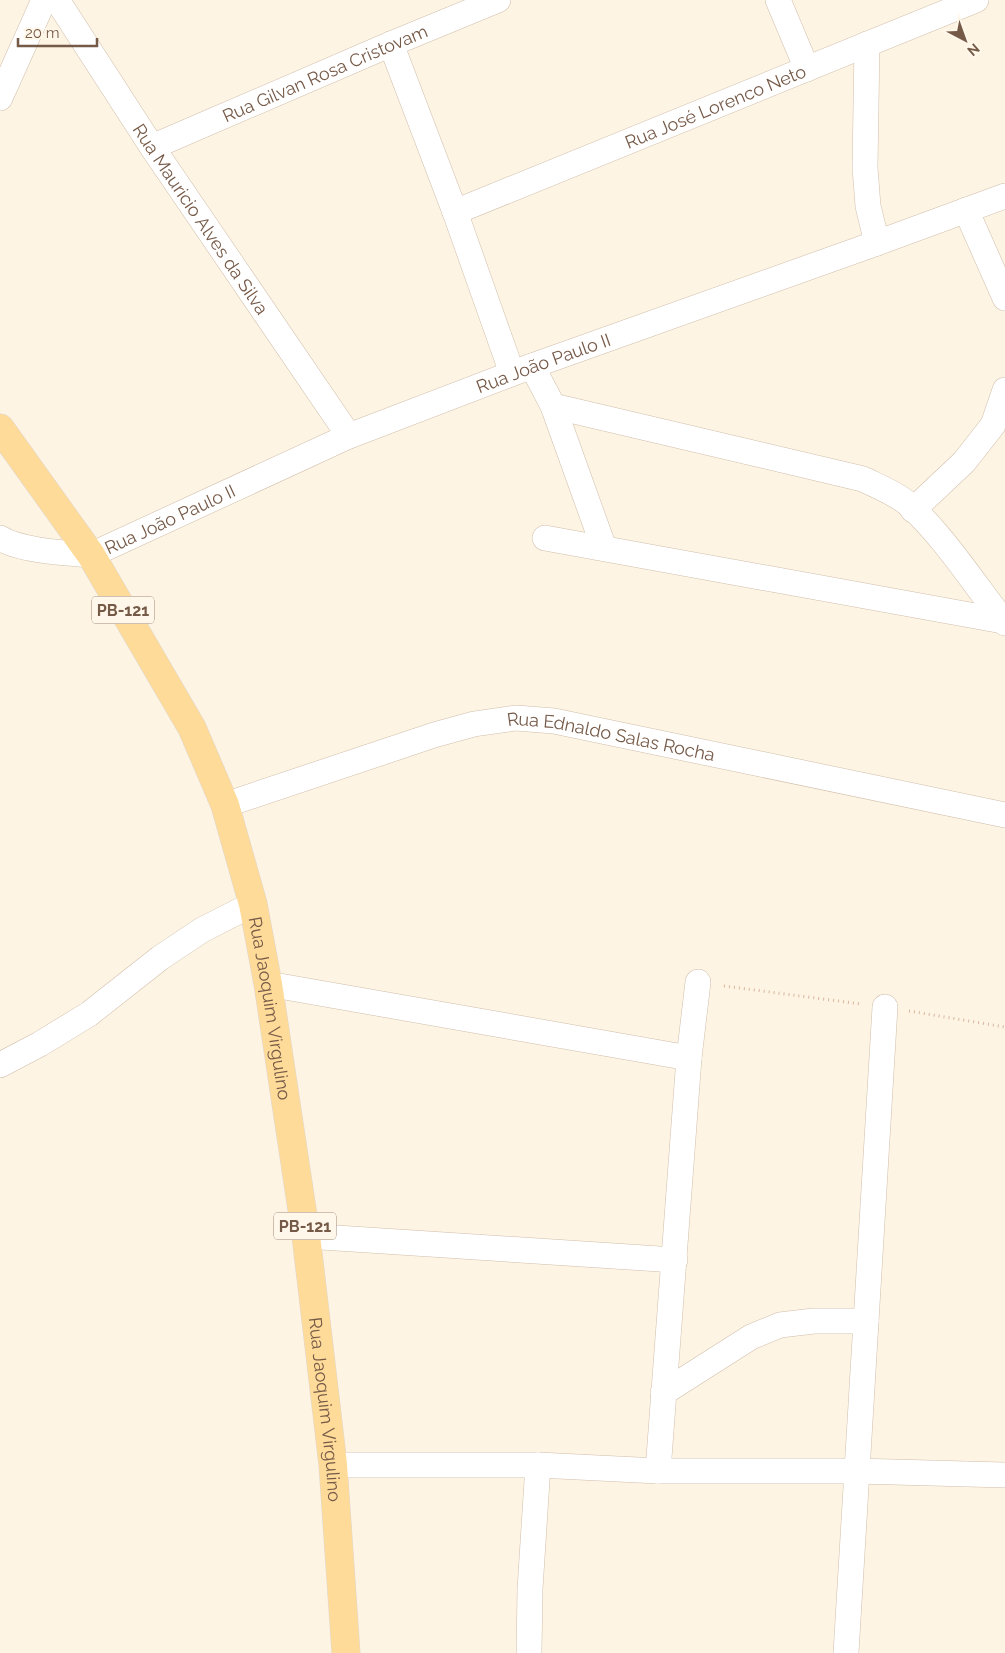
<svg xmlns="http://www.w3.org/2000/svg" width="1005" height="1653" font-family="Raleway,sans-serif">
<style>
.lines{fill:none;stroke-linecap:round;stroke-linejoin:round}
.street-casing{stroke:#d1beac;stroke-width:26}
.primary-casing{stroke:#ded7d3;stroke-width:29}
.path{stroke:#d8b69d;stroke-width:3;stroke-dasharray:1 4;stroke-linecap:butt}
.street{stroke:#fff;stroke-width:25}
.primary{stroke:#fedb99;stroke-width:28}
.labels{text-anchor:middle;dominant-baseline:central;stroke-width:4.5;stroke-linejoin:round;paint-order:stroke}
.shield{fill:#fff7ea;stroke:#9f8979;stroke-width:1}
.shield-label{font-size:16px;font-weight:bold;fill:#765a48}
.street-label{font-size:18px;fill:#765a48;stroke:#fff7ea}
</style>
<rect width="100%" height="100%" fill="#fdf4e3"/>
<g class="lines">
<g class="street-casing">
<g id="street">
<path id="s1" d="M57,0L152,147L349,436"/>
<path d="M778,0L807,69"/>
<path d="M391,44L455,212L512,373"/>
<path d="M867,44L865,168L868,206L877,243"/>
<path d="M0,98L44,0"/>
<path id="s2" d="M152,147L391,44L498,0"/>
<path d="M966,210L1005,298"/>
<path id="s3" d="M455,212L976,0"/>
<path d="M532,366L553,406L863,479C877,486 895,493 907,503C944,536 974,584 1005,623"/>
<path d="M553,406L604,548"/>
<path d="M913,510L964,462L993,425L1005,390"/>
<path id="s4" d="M0,538C20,551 67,553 91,555L349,436L532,366L877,243L1005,196"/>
<path d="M545,538L1003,621"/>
<path id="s5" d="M225,805L434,735L474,724L516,718L554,721L1005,815"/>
<path d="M268,984L689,1058"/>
<path d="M0,1065L40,1044L89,1014L160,958L202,930L253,904"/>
<path d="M306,1236L675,1260"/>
<path d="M663,1393L751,1337L780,1325L814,1321H866"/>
<path d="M333,1465H538L658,1471H856L1005,1475"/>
<path d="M658,1471L689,1058L698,982"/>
<path d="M529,1653L530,1589L538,1465"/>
<path d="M846,1653L885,1007"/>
</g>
</g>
<g class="primary-casing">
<g id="primary">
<path id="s6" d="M0,428L91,555L192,728L225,805L253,904L268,984L306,1236L333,1465L346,1653"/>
</g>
</g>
<path class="path" d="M724,986L861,1004
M909,1011L1005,1027"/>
<use href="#street" class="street"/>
<use href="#primary" class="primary"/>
</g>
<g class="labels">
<g class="shield">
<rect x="92" y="596.5" width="62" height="27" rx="4"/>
<rect x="274" y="1212.5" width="62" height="27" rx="4"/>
</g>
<g class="shield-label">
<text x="123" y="610">PB-121</text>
<text x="305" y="1226">PB-121</text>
</g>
<g class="street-label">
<text stroke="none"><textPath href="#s2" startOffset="188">Rua Gilvan Rosa Cristovam</textPath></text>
<text stroke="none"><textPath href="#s3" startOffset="281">Rua José Lorenco Neto</textPath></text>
<text stroke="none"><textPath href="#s1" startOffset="262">Rua Mauricio Alves da Silva</textPath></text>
<text stroke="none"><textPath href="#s4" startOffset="585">Rua João Paulo II</textPath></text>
<text stroke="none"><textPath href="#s4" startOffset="180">Rua João Paulo II</textPath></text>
<text stroke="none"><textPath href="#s5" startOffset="401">Rua Ednaldo Salas Rocha</textPath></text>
<text stroke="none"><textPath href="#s6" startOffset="649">Rua Jaoquim Virgulino</textPath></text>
<text stroke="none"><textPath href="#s6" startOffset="1054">Rua Jaoquim Virgulino</textPath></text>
</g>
</g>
<g transform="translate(965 40) rotate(139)" stroke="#fff7ea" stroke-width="4" paint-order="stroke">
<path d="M0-4L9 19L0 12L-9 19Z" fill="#765a48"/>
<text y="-8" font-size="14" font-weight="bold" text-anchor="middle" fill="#765a48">N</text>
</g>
<path d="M18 38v8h79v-8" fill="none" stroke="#765a48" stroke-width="2.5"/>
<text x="25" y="38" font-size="15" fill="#765a48" stroke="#fff7ea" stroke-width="4" paint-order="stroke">20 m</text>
</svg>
